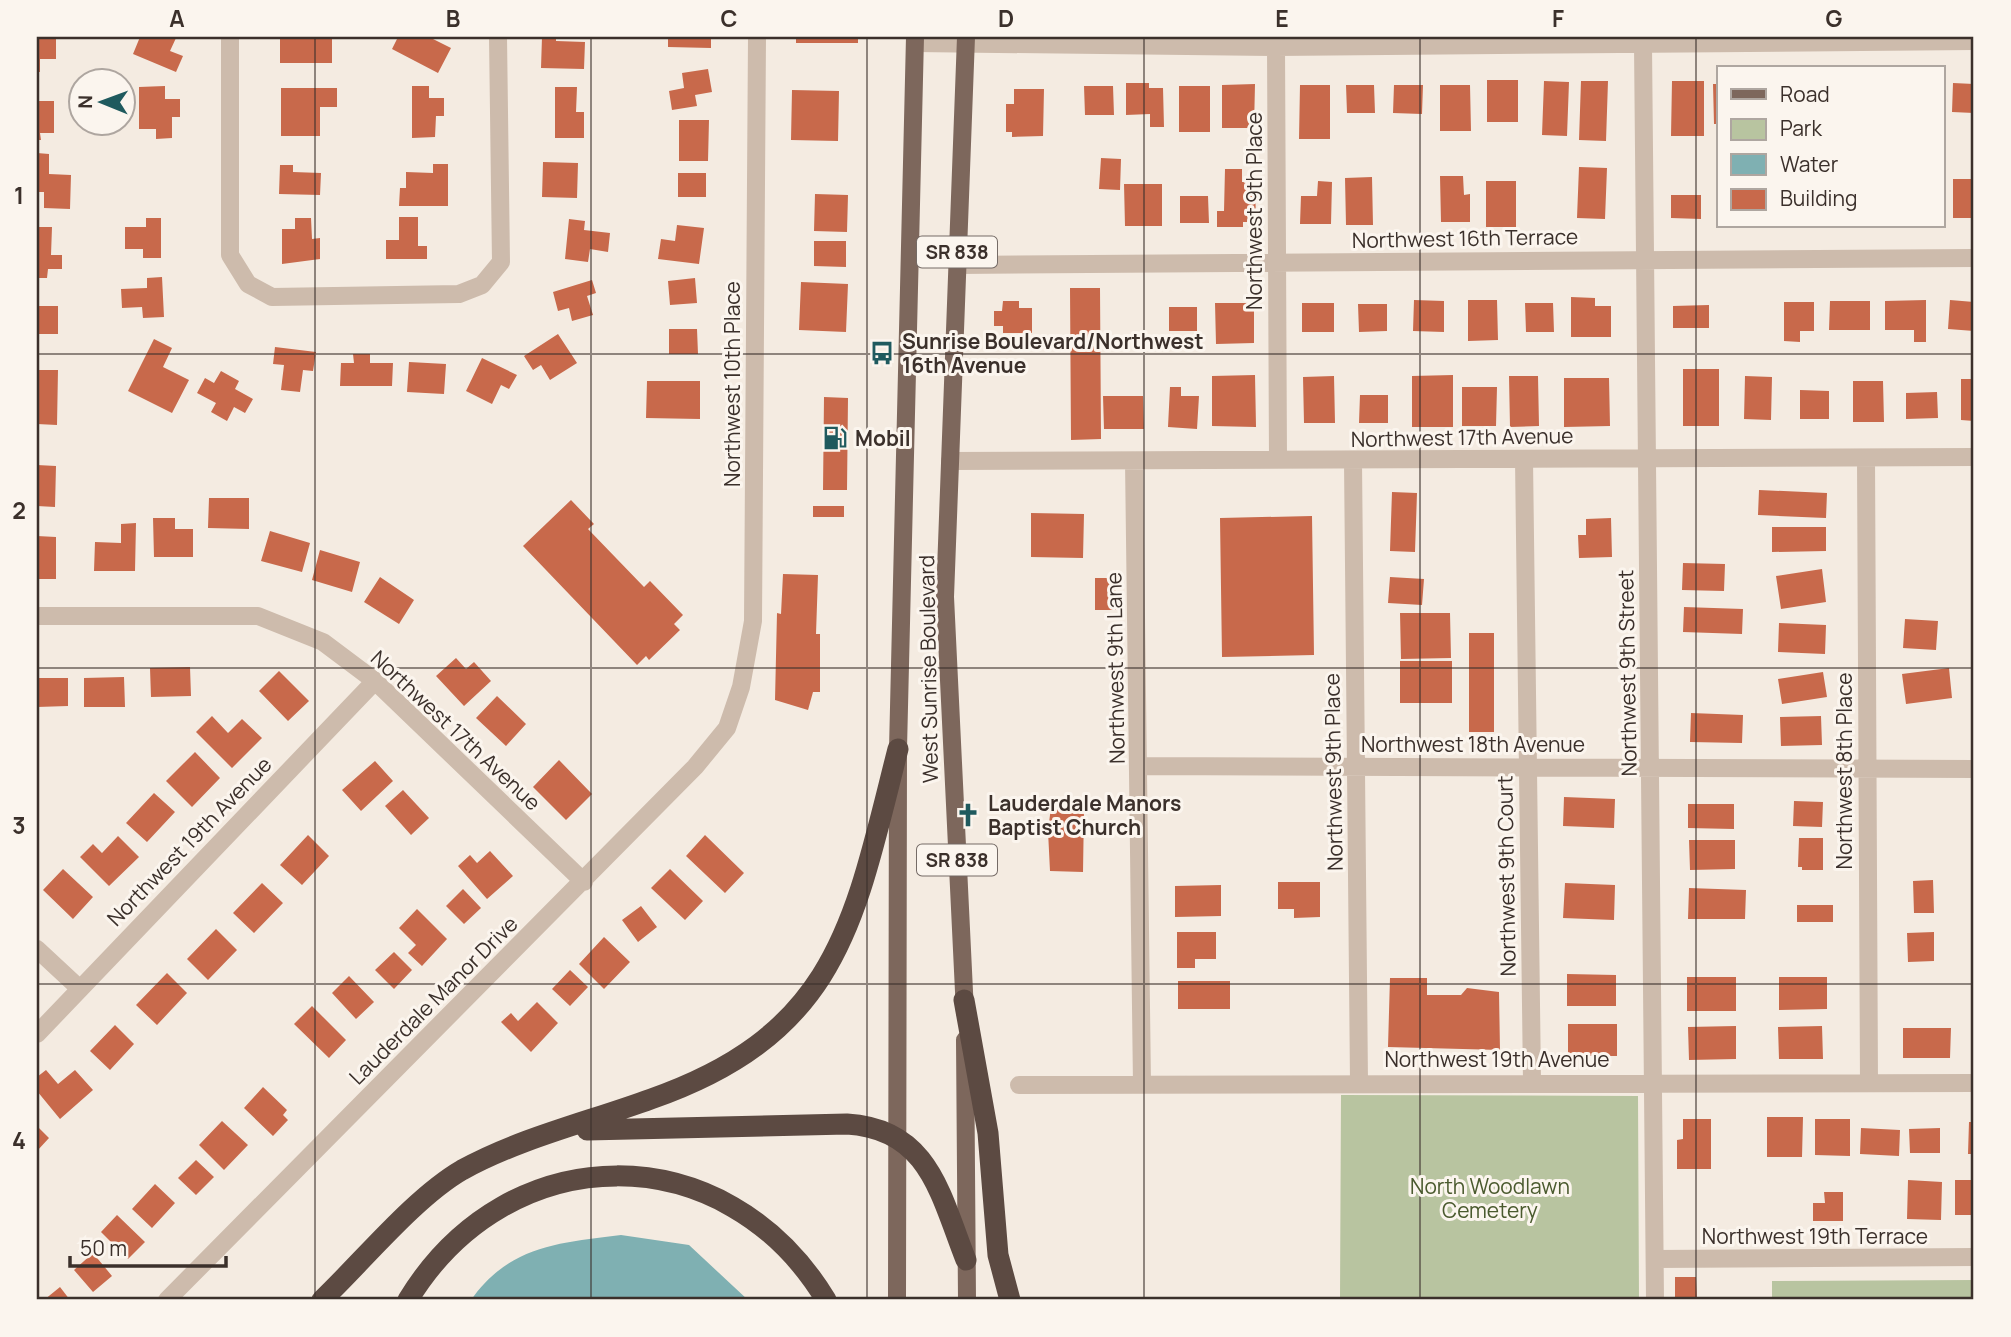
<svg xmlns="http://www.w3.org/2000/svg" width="2011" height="1337" font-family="Manrope,sans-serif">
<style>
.green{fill:#b8c4a0}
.water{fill:#7fb0b2}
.building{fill:#c8694b}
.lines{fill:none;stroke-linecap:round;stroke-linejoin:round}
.minor{stroke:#cdbbac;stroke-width:18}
.major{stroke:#7d675c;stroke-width:18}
.highway{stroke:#5c4a42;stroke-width:21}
.grid{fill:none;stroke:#3b302b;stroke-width:2;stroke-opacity:0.55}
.labels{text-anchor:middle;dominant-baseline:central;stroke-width:6;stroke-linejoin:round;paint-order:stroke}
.shield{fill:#fbf5ee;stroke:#756b66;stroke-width:2}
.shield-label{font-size:19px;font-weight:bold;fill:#3b302b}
.street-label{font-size:21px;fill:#3b302b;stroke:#fbf5ee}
.poi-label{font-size:21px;font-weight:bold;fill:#3b302b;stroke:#fbf5ee;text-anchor:start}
.park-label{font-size:21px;fill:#4a5a2e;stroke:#fbf5ee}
.neatline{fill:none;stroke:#3b302b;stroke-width:2.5}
.grid-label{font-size:23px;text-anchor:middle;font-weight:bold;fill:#3b302b}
</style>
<rect width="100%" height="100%" fill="#f4ebe1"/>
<path class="green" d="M1341,1095L1638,1096L1639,1300H1340Z
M1974,1280V1300H1772V1281Z"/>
<path class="water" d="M621,1235L689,1245L748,1300H471C510,1245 559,1243 621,1235Z"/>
<path class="building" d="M37,37H56V59H40V72H37Z
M140,37L176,38L170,51L183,56L176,72L133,54Z
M280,37H332V63H280Z
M398,37H429L451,48L438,73L392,49Z
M542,37H556V41L585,42L584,69L541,68Z
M668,37H711V48L668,47Z
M796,37H858V43H796Z
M708,69L712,92L695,95L697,106L672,110L669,91L684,88L682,73Z
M1487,80H1518V122H1487Z
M1544,81L1569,82L1567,136L1542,135Z
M1581,81H1608L1606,141L1579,140Z
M1672,81H1704V136H1671Z
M1126,83H1149V88H1163L1164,127H1150V114L1126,115Z
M1953,83L1974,84V113L1952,112Z
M1255,84L1254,128H1222V85Z
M1713,84H1719V124H1714Z
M1300,85H1330V139H1299Z
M1346,85H1374L1375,113H1347Z
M1394,85H1423L1422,114L1393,113Z
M1440,85H1470L1471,131H1440Z
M165,86V99H180V117H172V138L156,139V129H139V87Z
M412,86H429V98H444V116H436L435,137L412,138Z
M1084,86H1113L1114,115H1085Z
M1179,86H1210V132H1179Z
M555,87H577L576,112H584V138H555Z
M281,88H337V107H320V136H281Z
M1014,89H1044L1043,136L1012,137V132H1006V104H1014Z
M792,90L839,91L838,141L791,140Z
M37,101H54V133H40L41,140H37Z
M679,120H709L708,161H679Z
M37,153L49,154V174L71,175L70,209L44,208V192H37Z
M1101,158L1121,159L1120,190L1099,189Z
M543,162L578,163L577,198L542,197Z
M433,164H448V206H399L400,188H406V172L433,173Z
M280,165H293V172L321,173L320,195L279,194Z
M1579,167L1607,168L1605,219L1577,218Z
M1225,169H1242V182H1255L1256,222H1243V227H1217V211H1224Z
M678,173H706V197H678Z
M1440,176H1463L1464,195L1470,194V222H1441Z
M1372,177L1373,225H1346L1345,178Z
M1953,179H1974V218H1953Z
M1318,181L1332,182L1331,224H1300L1301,196H1317Z
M1486,181H1516V227H1486Z
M1124,184H1162V226H1125Z
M815,194L848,195L847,232L814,231Z
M1671,195H1701V219L1671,218Z
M1180,196H1208L1209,223H1180Z
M399,217H418V246H427V259H386V240H399Z
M146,218H161V258H143V249H125V227H146Z
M295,218H311L312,239L320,238V259L282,264V229H295Z
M569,219L585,221L584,230L610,233L608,252L590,249L588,262L565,259Z
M677,225L704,228L699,264L658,259L661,239L675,241Z
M37,227H52L51,255H62V269H48L47,278H37Z
M814,241H846V267L814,266Z
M162,277L164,317L143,318L142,307L122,308L121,289L147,288V278Z
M695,278L697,303L670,305L668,281Z
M592,280L596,293L587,296L593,315L572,321L569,308L558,311L553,292Z
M801,282L848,284L846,332L799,330Z
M1070,288H1100L1101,439L1071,440Z
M1571,297L1595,298V306H1611V337H1571Z
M1414,300L1444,301V332L1413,331Z
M1468,300H1497L1498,340L1468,341Z
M1926,300V342H1914V330H1885V301Z
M1950,300L1974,302V331L1948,329Z
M1003,301H1019V308H1032V333H1003V326H994V311H1002Z
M1830,301H1870V330H1829Z
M1784,302H1814V331H1800V342L1784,341Z
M1215,303H1254V343L1216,344Z
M1302,303H1334V332H1302Z
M1525,303H1553L1554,332H1526Z
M1358,304H1387V331L1359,332Z
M1709,305V328H1673V306Z
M37,306H58V334H37Z
M1169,307H1197V331H1169Z
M669,329H697L698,354H669Z
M558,334L577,363L550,380L541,365L533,370L524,356Z
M154,339L172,348L163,367L189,380L172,413L128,391Z
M275,347L316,352L313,371L303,370L300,392L281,390L284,365L273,364Z
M353,354H370V363H393L392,386H340L341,363H354Z
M482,358L517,375L509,389L501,385L492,404L466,391Z
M409,362L446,364L444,394L407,392Z
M1683,369H1719V426H1683Z
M37,370H58L57,425L37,424Z
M221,371L239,381L235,389L253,399L245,413L234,407L227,421L211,412L216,403L197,393L205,378L214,383Z
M1255,375L1256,427L1212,426V376Z
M1453,375V427H1412V376Z
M1334,376L1335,423H1304L1303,377Z
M1509,376H1538L1539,426L1510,427Z
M1745,376L1772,377L1771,420L1744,419Z
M1564,378H1609L1610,426L1564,427Z
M1961,379H1974V421L1961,420Z
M647,381H700V419L646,418Z
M1853,381H1883L1884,422H1853Z
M1170,387H1181V396H1199L1197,429L1168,427Z
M1462,387H1497L1496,426H1462Z
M1800,390L1829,391V419H1800Z
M1937,392L1938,418L1906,419V393Z
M1360,395H1388V423H1359Z
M1103,396H1143L1144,429H1104Z
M824,397L848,398L847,490H823Z
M37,465L56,466L55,507L37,506Z
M1759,490L1827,493L1826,518L1758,515Z
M1392,492L1417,493L1415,552L1390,551Z
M209,498H249V529L208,528Z
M571,500L594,524L588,529L644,587L650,581L683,615L674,624L680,630L649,660L646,656L637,665L523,546Z
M813,506H844V517H813Z
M1031,513L1084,514L1083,558L1031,557Z
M1312,516L1314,655L1222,657L1220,518Z
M153,518H175V529H193V557H154Z
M1611,518L1612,557L1579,558L1578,535H1586V519Z
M136,523L135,571H94L95,542L121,543V524Z
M1772,527H1826V551L1772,552Z
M270,531L310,543L302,572L261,561Z
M37,536L56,537V579H37Z
M320,550L360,562L352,592L312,580Z
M1683,563L1725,564L1724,591L1682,590Z
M1822,569L1826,602L1781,609L1776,576Z
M783,574L818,575L816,634H820V692H813L808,710L775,700L777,613L781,614Z
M380,577L414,600L399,624L364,602Z
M1390,577L1424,579L1422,605L1388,603Z
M1095,578H1115L1116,610H1095Z
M1684,607L1743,609L1742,634L1683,632Z
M1400,613H1450L1451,658L1401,659Z
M1905,619L1938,621L1936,650L1903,648Z
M1779,623L1826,625L1825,654L1778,652Z
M1469,633H1494V732H1469Z
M456,658L466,669L474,662L491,681L464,706L436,676Z
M1400,661H1452V703H1400Z
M190,667L191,696L151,697L150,668Z
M1949,668L1952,698L1906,704L1902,674Z
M279,671L309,701L288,721L259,691Z
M1823,672L1827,697L1782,704L1778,679Z
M124,677L125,707H84V678Z
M37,678H68V706L37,707Z
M497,696L526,724L506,746L476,718Z
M1691,713L1743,715L1742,743L1690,742Z
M212,716L228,733L242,719L262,738L232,768L196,732Z
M1821,716L1822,745L1781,746L1780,717Z
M195,752L220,778L192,807L166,781Z
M559,760L592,794L566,820L533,787Z
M375,761L393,781L361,811L342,790Z
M403,790L429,818L411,835L385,806Z
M154,793L175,812L147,842L126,823Z
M1564,797L1615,799L1614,828L1563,826Z
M1794,801L1823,802L1822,827L1793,826Z
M1688,804H1734V829L1688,828Z
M1051,807L1084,809L1083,872L1050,871L1048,831Z
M308,835L329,856L302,885L280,865Z
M705,835L744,873L725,893L686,856Z
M118,836L139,857L109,886L80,857L93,844L102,853Z
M1799,838H1823V870H1802V867H1798Z
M1689,840H1735V869L1690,870Z
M490,851L513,876L487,899L458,866L470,855L477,863Z
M63,869L93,897L73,919L43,890Z
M670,869L703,901L685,920L651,888Z
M1933,880L1934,913H1914L1913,881Z
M1278,882H1320V917L1294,918V909H1278Z
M262,883L283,903L254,933L233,913Z
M1565,883L1615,885L1614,920L1563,918Z
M1221,885V916L1175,917V886Z
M1689,888L1746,890L1745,919H1688Z
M463,889L481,908L464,924L446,906Z
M1797,905H1833V922H1797Z
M641,906L657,927L638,942L622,920Z
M417,909L447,939L422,966L408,953L416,945L399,928Z
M216,929L237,950L208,980L187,959Z
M1177,932H1216V959H1195V968H1177Z
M1934,932V961L1908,962L1907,933Z
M604,937L630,962L604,989L579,964Z
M394,952L412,970L394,989L375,970Z
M570,970L588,987L570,1006L552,989Z
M167,973L187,993L157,1025L136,1005Z
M1567,974L1616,975V1006H1567Z
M349,976L374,1002L356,1019L332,993Z
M1687,977H1736V1011H1687Z
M1779,977H1827V1009L1779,1010Z
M1390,978H1427V995H1461L1467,988L1499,992L1500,1050L1388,1047Z
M1178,981H1230V1009H1178Z
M537,1002L558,1023L531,1052L501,1022L511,1013L518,1021Z
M312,1006L346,1040L329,1058L294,1024Z
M1568,1024H1617V1056H1568Z
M115,1025L134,1044L110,1070L90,1051Z
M1736,1026V1059L1689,1060L1688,1027Z
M1822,1026L1823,1059H1779L1778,1027Z
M1903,1028H1951L1950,1058H1903Z
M46,1070L58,1084L75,1070L93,1090L60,1119L37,1091V1077Z
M263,1087L287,1110L283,1115L288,1120L273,1136L244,1108Z
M1767,1117H1803L1802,1157H1767Z
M1683,1119H1711V1169H1677V1140L1683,1139Z
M1815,1119H1850V1156L1815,1155Z
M222,1121L248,1145L224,1170L199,1145Z
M1969,1122H1974V1154H1968Z
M37,1126L49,1138L37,1151Z
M1861,1128L1900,1130L1899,1156L1860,1154Z
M1940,1128V1153H1910L1909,1129Z
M196,1160L214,1177L196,1195L178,1178Z
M1908,1180L1942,1182L1941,1220L1907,1219Z
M1955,1180H1974V1215H1955Z
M155,1184L175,1203L152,1228L132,1209Z
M1824,1192H1843V1221H1813V1203H1825Z
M117,1215L145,1242L128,1259L101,1232Z
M93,1253L112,1276L93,1292L74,1270Z
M1675,1277H1696L1697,1300H1675Z
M60,1287L70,1300H44Z"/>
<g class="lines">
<path class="minor" d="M230,37V255L248,284L272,297L459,294L482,285L501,262L498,37
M915,43L1276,47L1974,41
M1643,45L1655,1300
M1276,47L1278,458
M957,265L1974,258
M1866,458L1869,1083
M1524,459L1532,1082
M950,461L1974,457
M1134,461L1142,1085
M1353,461L1359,1082
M37,616H258L323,642L375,681L584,882
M1140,766L1974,769
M37,949L79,988
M37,1034L375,681
M1019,1085L1974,1083
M1655,1259L1974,1257
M167,1300L695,767L727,728L741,687L753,621L757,37"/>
<path class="major" d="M965,1012L945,597L966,37
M965,1040L967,1300
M897,1300L898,749L915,37"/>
<path class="highway" d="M964,1000L988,1133L998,1255L1010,1300
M587,1130L847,1124C929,1129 940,1194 966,1260
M322,1300C363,1261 414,1198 462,1170C520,1138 588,1122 651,1099C839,1033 854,922 898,749
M408,1300C508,1135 726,1134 826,1300"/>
</g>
<path class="grid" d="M315,37V1300M591,37V1300M867,37V1300M1144,37V1300M1420,37V1300M1696,37V1300M37,354H1974M37,668H1974M37,984H1974"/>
<defs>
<g id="bus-bare" transform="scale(1.89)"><path d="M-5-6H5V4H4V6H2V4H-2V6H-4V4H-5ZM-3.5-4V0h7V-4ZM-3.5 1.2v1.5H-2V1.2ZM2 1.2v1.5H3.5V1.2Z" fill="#1f5a5e" stroke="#fbf5ee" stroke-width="2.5" paint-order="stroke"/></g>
<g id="fuel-bare" transform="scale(1.89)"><path d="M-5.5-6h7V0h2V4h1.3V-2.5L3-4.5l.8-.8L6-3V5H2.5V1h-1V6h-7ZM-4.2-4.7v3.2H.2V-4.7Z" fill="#1f5a5e" stroke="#fbf5ee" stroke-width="2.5" paint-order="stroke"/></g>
<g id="church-bare" transform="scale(1.89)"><path d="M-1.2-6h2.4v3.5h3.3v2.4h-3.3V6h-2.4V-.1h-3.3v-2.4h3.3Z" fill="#1f5a5e" stroke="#fbf5ee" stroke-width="2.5" paint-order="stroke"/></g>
</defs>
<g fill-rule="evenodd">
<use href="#bus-bare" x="882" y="353"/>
<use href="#fuel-bare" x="835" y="438"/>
<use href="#church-bare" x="968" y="815"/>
</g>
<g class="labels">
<g class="shield">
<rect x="917" y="236.5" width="80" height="31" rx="5"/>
<rect x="917" y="844.5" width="80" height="31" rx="5"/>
</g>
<g class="shield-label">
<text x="957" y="252">SR 838</text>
<text x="957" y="860">SR 838</text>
</g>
<g class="street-label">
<text transform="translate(1254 211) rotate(-90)">Northwest 9th Place</text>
<text transform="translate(1465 238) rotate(-1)">Northwest 16th Terrace</text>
<text transform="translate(732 384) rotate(-90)">Northwest 10th Place</text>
<text transform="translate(1462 437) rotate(-1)">Northwest 17th Avenue</text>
<text transform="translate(1115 668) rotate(-91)">Northwest 9th Lane</text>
<text transform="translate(928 669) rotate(-91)">West Sunrise Boulevard</text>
<text transform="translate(1627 673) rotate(-91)">Northwest 9th Street</text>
<text transform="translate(456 730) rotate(43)">Northwest 17th Avenue</text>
<text x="1473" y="744">Northwest 18th Avenue</text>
<text transform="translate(1844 771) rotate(-90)">Northwest 8th Place</text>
<text transform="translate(1333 772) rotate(-91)">Northwest 9th Place</text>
<text transform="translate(189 841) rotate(-46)">Northwest 19th Avenue</text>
<text transform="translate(1506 876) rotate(-91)">Northwest 9th Court</text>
<text transform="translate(433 1000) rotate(-45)">Lauderdale Manor Drive</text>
<text x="1497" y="1059">Northwest 19th Avenue</text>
<text x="1815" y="1236">Northwest 19th Terrace</text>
</g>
<g class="poi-label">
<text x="902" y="341">Sunrise Boulevard/Northwest<tspan x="902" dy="24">16th Avenue</tspan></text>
<text x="855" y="438">Mobil</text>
<text x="988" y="803">Lauderdale Manors<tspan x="988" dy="24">Baptist Church</tspan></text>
</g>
<g class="park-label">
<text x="1490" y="1186">North Woodlawn<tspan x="1490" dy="24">Cemetery</tspan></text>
</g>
</g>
<rect width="2011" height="1337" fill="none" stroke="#fbf5ee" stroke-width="77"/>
<rect x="1717" y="66" width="228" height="161" fill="#fbf5ee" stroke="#aea6a0" stroke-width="2"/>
<rect x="1731" y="89" width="35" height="10" fill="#7d675c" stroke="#aea6a0" stroke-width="2"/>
<text x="1780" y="102" font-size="21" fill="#3b302b">Road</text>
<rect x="1731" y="119" width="35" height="21" fill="#b8c4a0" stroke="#aea6a0" stroke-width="2"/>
<text x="1780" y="136" font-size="21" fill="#3b302b">Park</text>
<rect x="1731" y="154" width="35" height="21" fill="#7fb0b2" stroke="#aea6a0" stroke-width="2"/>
<text x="1780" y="172" font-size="21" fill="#3b302b">Water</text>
<rect x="1731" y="189" width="35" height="21" fill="#c8694b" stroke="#aea6a0" stroke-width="2"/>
<text x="1780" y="206" font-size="21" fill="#3b302b">Building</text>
<g transform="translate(102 102) rotate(271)"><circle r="33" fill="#fbf5ee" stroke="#aea6a0" stroke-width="2"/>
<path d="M0-5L12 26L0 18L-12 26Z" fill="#1f5a5e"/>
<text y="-10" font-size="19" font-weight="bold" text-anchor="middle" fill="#3b302b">N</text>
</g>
<path d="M70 1256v10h156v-10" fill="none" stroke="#3b302b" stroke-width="3.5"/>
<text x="80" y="1256" font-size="21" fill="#3b302b" stroke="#fbf5ee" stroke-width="5" paint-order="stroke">50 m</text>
<rect x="38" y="38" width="1934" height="1260" class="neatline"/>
<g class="grid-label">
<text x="177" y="27">A</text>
<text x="453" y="27">B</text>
<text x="729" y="27">C</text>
<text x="1006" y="27">D</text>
<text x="1282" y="27">E</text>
<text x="1558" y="27">F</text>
<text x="1834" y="27">G</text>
<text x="19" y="204">1</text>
<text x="19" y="519">2</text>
<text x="19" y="834">3</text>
<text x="19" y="1149">4</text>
</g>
</svg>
